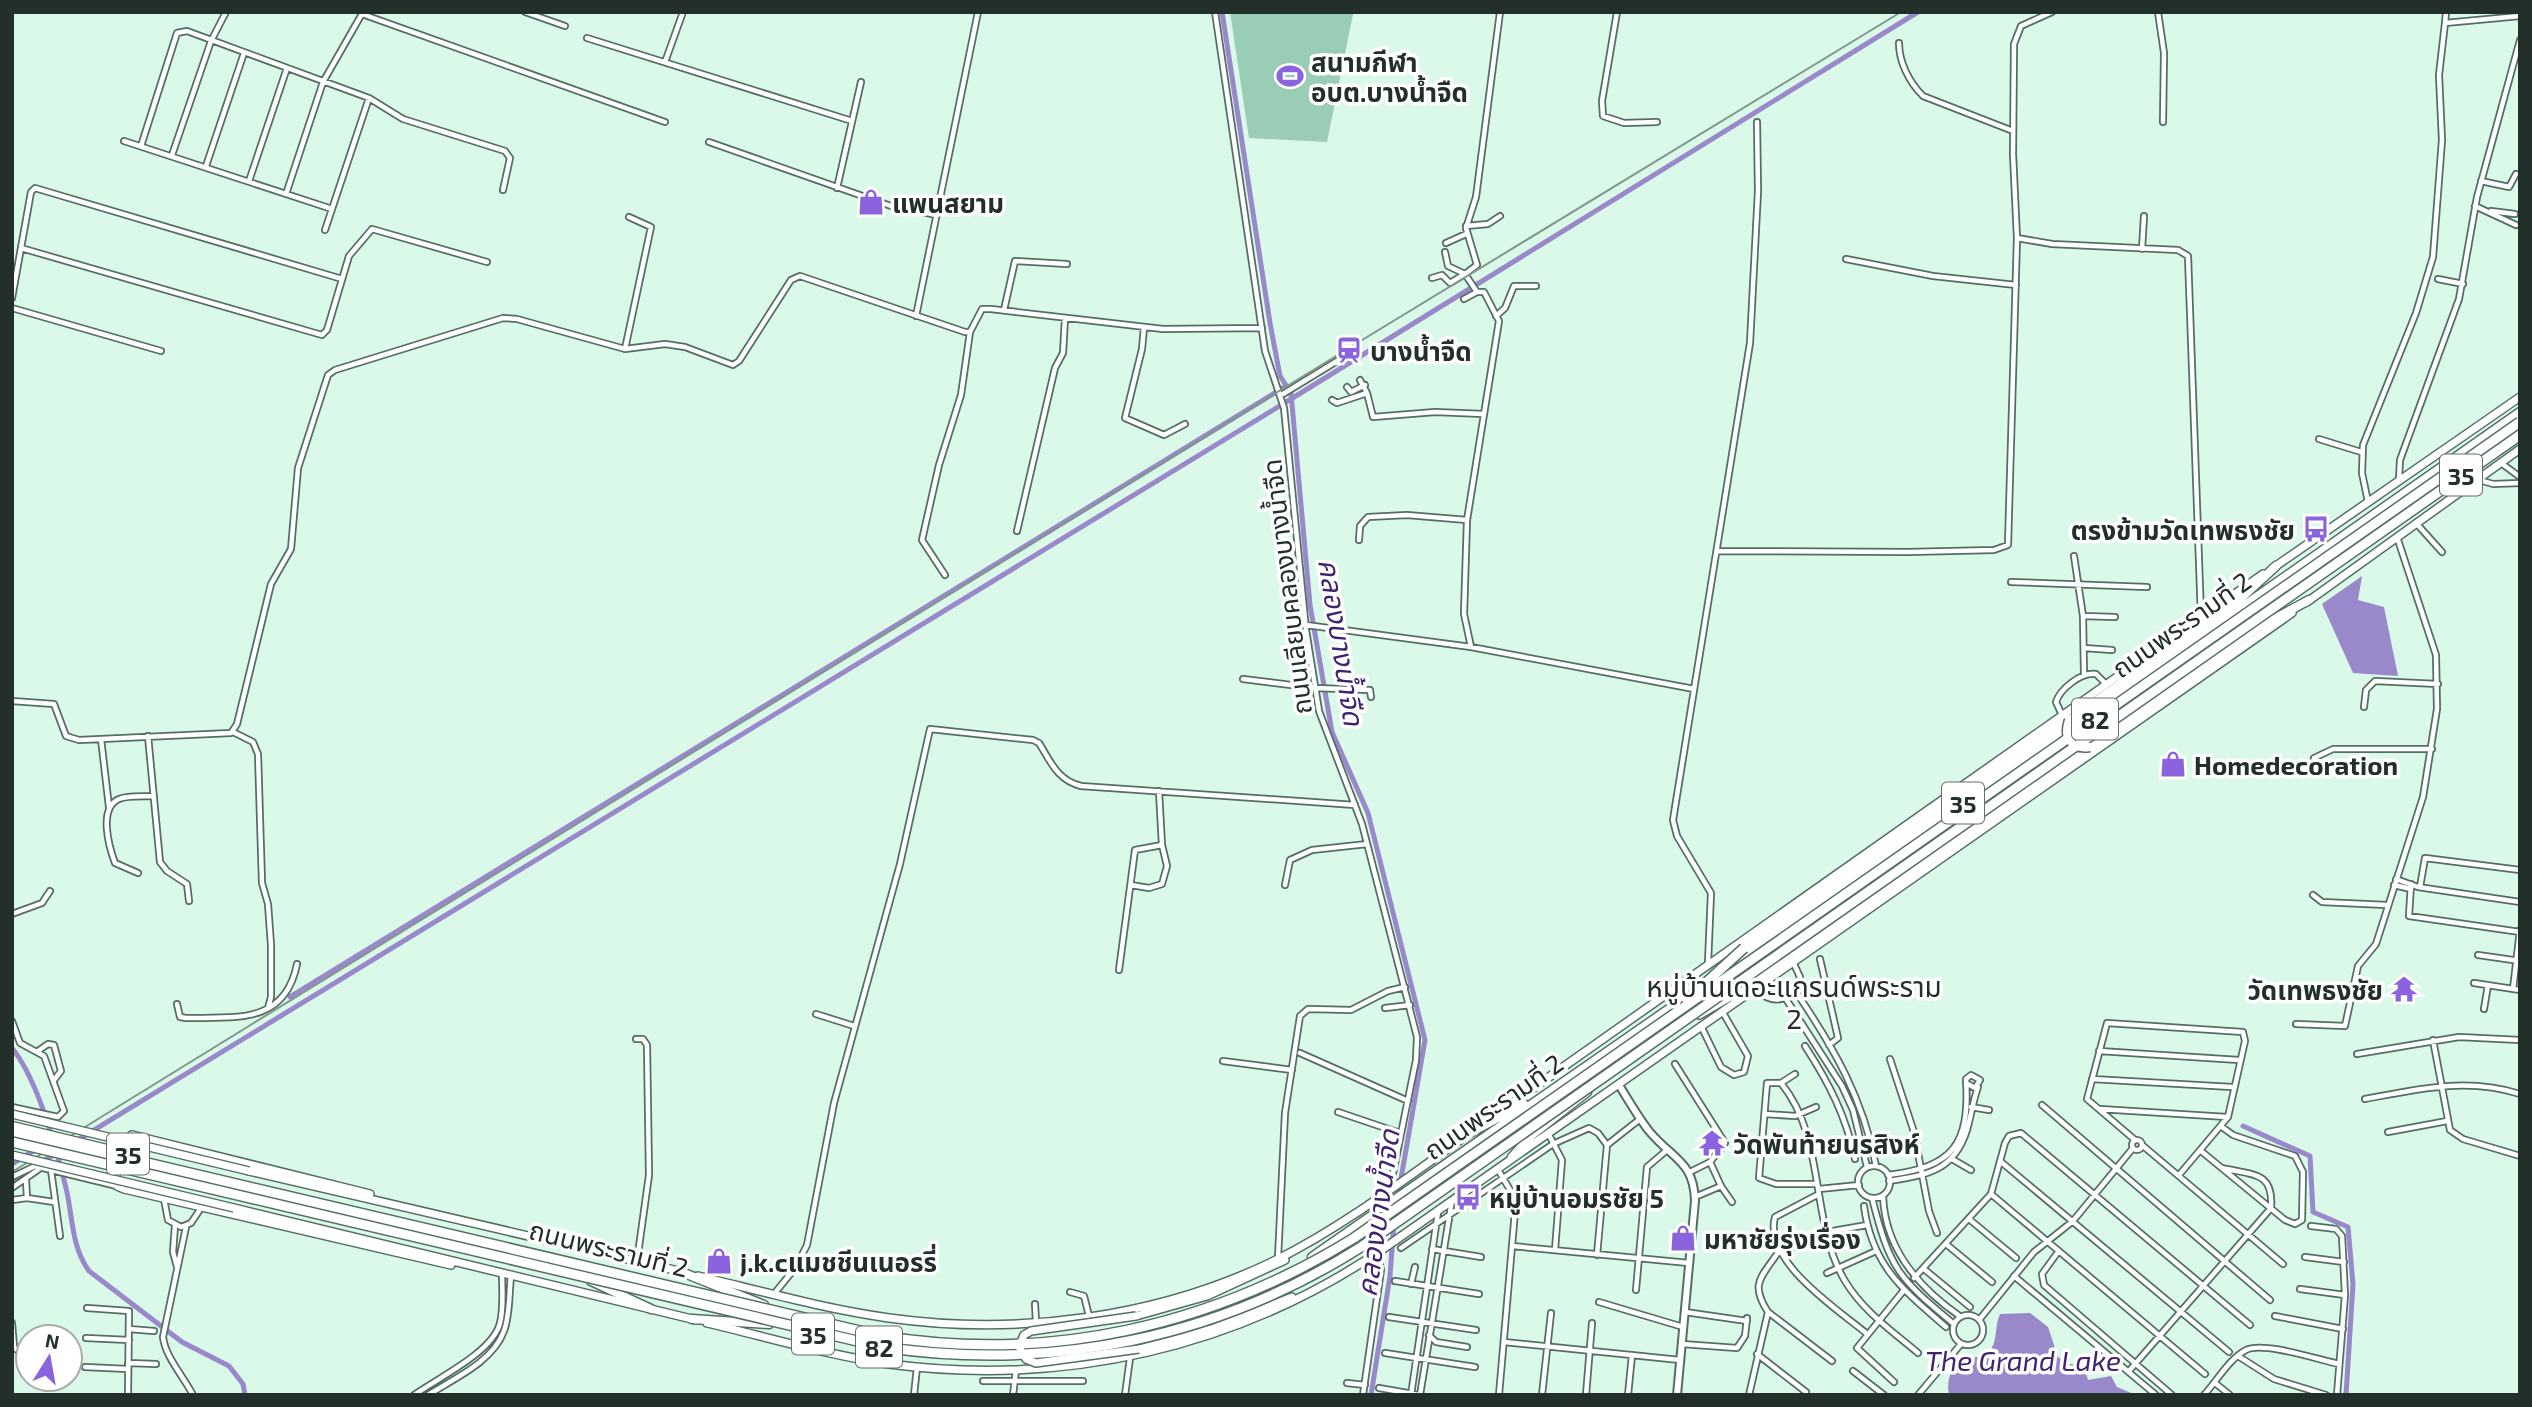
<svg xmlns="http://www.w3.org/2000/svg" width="2532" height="1407" font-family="'Exo 2','Noto Sans Thai',sans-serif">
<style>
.green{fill:#99cdb5}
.water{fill:#9988ca}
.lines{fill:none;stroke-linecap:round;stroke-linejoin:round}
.canal{stroke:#9988ca;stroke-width:5}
.minor-casing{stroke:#546f62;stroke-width:8}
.tertiary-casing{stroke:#546f62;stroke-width:10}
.secondary-casing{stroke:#546f62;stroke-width:10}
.trunk-casing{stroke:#546f62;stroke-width:11}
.motorway-casing{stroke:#546f62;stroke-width:12}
.minor{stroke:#fff;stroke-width:4.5}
.tertiary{stroke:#fff;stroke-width:6}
.secondary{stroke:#fff;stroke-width:7}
.trunk{stroke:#fff;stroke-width:8}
.motorway{stroke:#fff;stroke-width:9}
.rail{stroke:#81978c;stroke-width:2}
.secondary-bridge-casing{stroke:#546f62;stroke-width:10;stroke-linecap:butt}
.trunk-bridge-casing{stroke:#546f62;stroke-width:11;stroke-linecap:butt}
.motorway-bridge-casing{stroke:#546f62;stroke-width:12;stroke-linecap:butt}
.secondary-bridge{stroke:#fff;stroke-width:7}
.trunk-bridge{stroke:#fff;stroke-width:8}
.motorway-bridge{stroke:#fff;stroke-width:9}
.labels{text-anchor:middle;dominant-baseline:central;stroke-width:7;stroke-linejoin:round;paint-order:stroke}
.shield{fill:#fff;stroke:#656d69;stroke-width:2}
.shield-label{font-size:24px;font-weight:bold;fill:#232f29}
.poi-label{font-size:26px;font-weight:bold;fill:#232f29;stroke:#fff;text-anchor:start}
.street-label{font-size:26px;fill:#232f29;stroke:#fff}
.water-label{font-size:28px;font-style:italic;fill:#3f2371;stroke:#fff}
.neighbourhood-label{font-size:28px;fill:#232f29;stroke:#fff}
</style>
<rect width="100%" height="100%" fill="#daf9e9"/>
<path class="green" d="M1230,12L1353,14L1327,142L1249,138Z"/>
<path class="water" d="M2362,576L2358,600L2384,607L2398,676L2353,673L2322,604Z
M2030,1313L2048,1327L2058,1357L2068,1364H2083L2088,1380L2111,1376L2117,1387L2136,1395H1949C1946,1379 1951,1369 1962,1358C2004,1359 1991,1336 2000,1314Z"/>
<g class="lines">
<path class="canal" d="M1222,12L1270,323L1280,376L1291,393L1310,605L1332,732L1368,813L1425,1040L1398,1196
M290,997L1286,386
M12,1048C38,1080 56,1147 66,1188C73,1217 71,1246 89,1271L182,1342L229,1366L243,1384L245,1395
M2243,1126L2310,1156L2313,1212L2348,1227L2353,1284L2346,1395
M40,1163L1291,399L1918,12
M12,1164L51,1140
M12,1181L26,1172
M1371,1395L1390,1276L1395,1209"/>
<g class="minor-casing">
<path id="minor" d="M525,12L565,26
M1215,12L1265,351L1284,408L1306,630L1319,711L1362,824L1417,1037L1416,1060L1390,1188
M1617,12L1602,101L1603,116L1624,123L1657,122
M2158,12L2164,53L2163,122
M362,14L665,122
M2445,23L2446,12
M587,38L852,121
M1899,43C1899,62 1909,82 1923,96L2013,131
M665,62L683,12
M124,141L332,209
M709,142L891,206L937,215
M141,146L177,33L187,31L369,98L403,119L505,151L510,158L503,190
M172,155L211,41L226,12
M206,166L244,53
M249,181L287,68
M2481,181L2509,187L2516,174
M837,188L861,82
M286,194L323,82L363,12
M2475,206L2516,225
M2491,211L2515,214
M1466,226L1488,224L1500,216
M325,230L369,98
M2017,238L2052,244L2178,250L2188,256L2201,617
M1446,243L1466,234
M21,248L322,335L327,330L349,256L372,229L487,262
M2142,249L2144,216
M1846,259L1933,276L2016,285
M1432,278L1442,275L1450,283L1465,274L1448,266L1445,252
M2438,279L2463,284
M1477,292L1465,274L1477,265L1466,228L1476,197L1500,12
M12,298L31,192L35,188L342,279
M1464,299L1477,292H1484L1499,321L1467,520L1464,614L1471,647
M12,308L161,351
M1004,310L1015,261L1067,264
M916,316L978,12
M1496,316L1505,308L1514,286H1536
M1144,327L1142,349L1125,418L1164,435L1185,424
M625,349L651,227L629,217
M1360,380L1367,393
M1347,387L1351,392L1365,385
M1283,394L1342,358
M1332,400L1337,403L1367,393L1373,417L1435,412L1484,414
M2319,439L2361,452
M2501,463L2520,477
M2399,479L2400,460L2459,299L2477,197L2520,40
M2479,480L2493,484L2520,483
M2368,502L2362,473L2363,445L2416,313L2433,257L2442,140L2439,75L2445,23L2520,16
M2416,523L2442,552
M1017,531L1055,368L1063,353L1065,318
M1359,540L1360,526L1368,517L1407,515L1467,520
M1717,551L1908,552L1994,550L2008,545L2017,238L2013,154L2014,44L2021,26L2052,12
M2074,556L2083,616L2084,675
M945,575L922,540L939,465L961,395L970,332
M2011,582L2147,587
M2083,616L2115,617
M1306,625L1471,647L1694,689
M2084,648L2112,650
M1243,679L1315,688L1370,690L1371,697
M12,701L54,704L66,736L79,740L231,733L237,724L271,584L291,549L298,468L328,375L335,370L503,318L517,319L625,349L665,344L685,347L733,365L739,361L791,280L800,276L965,332H970L982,309H991L1163,329L1262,328
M2364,707L2366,690L2375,681L2438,684
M2062,715L2056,702C2060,689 2081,672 2096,674L2106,684
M233,732L253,742L258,754L262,883L268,904L271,945V997L268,1008
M148,736L160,862L167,871L187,884L189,901
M101,739L109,807
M2314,758L2333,749H2432
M138,873L115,863C109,847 98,808 119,799C129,795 144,797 154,796
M2396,879L2418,887L2520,902
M2411,884L2409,916L2520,932
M1131,885L1149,888L1162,884L1167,866L1162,845
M1285,885L1290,860L1312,850L1367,844
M2394,885L2411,889
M2420,887L2425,858L2520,870
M2313,895L2322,902L2387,905
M12,914L42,903L50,891
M2478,955L2520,961
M1820,959L1838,1038L1829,1045
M1708,963L1711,893L1677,836L1673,820L1750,343L1758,191L1757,122
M1119,970L1135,850L1162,845L1159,791
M2474,983L2520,990
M1756,989C1769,1003 1782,1002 1796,992L1800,977L1793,962
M2513,989L2520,930
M1796,992C1834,1048 1863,1098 1876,1166
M1786,999L1842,1086L1853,1110L1867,1167
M177,1004L180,1017L186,1018C235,1017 285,1025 297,964
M1385,1008L1410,1005
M2484,1009L2488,985
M816,1014L854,1026
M12,1021L20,1043L44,1056L64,1111L58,1117L12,1107
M2296,1024L2345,1026L2358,966L2376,944L2423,797L2437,709L2436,655L2397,537
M1701,1026L1721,1067L1734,1075L1744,1072L1748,1056L1722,1011
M636,1039H643L647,1045L649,1175L637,1261
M2433,1040L2450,1130L2463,1139L2520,1156
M1805,1046C1829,1083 1846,1116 1855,1159
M38,1051L48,1044L54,1045L61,1071L54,1080
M2099,1051L2239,1060
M1300,1053L1408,1101
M2357,1054L2459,1037L2520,1040
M1890,1059L1914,1132L1929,1211L1937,1233
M1223,1061L1292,1070
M1675,1064L1725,1143L1710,1162L1721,1186L1695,1197
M1795,1074L1781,1083H1767L1759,1178L1776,1184H1817
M2092,1079L2232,1087
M1781,1083C1827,1139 1809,1221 1845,1281C1863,1311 1892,1331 1918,1353
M2365,1099C2418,1089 2467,1077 2520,1094
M2042,1105L2270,1300
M1971,1107L1989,1110
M2100,1109L2227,1117
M1338,1112L1400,1133
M1765,1114L1795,1116L1816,1107
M2388,1132L2447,1121
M1548,1133L1562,1160L1555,1250
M2135,1140L2087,1099L2107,1023L2243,1032L2245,1041L2228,1117L2179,1175
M2132 1145a5 5 0 1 1 10 0a5 5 0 1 1-10 0Z
M2142,1145L2283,1264
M1761,1146L1810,1148L1851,1141
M2201,1151L2285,1220L2295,1224L2302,1220L2303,1172L2295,1156L2233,1135L2222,1127
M1952,1159L1971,1170
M2000,1161L2229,1352
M1858 1182a16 16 0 1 1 32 0a16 16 0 1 1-32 0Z
M1497,1168L1516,1200L1499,1395
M51,1170L60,1236
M1690,1172L1710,1162
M1888,1175C1953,1167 1970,1145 1966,1079L1971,1075L1980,1080L1975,1088L1966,1083
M12,1177L35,1166L117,1186
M26,1180L27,1198
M1889,1181C1927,1175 1954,1171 1967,1130C1971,1116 1973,1101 1978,1087
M1721,1186L1732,1202
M12,1188L42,1167
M1819,1189L1859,1185
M1819,1194L1775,1217C1763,1261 1837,1309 1866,1333
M1991,1194L2205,1374
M1883,1196C1885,1250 1919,1288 1961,1317
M1872,1198C1890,1269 1898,1278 1954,1324
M164,1199L168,1220L181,1227L191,1223L201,1208
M12,1200L27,1198L54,1202
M1864,1206C1872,1266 1903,1290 1946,1327
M1969,1219L2016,1258
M175,1225L173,1252L177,1267
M2311,1226L2336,1229L2342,1236L2345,1295L2337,1395
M186,1227L163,1337C165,1356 183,1376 193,1395
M1946,1244L1992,1282
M1512,1246L1689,1263
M1795,1247L1827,1232L1867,1225
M1401,1248L1553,1144L1589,1128L1598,1133L1607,1145
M1432,1249L1481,1257
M1779,1251C1762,1277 1749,1283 1768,1312L1832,1361
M2058,1252L2042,1274L2044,1285L2172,1395
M1597,1255L1607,1145L1640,1119
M2305,1257L2344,1262
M1278,1258L1285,1113L1300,1016L1308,1009L1351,1010L1388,991L1405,987
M1924,1269L1970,1307
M1827,1273L1876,1251
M2014,1276L2156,1395
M1914,1278L1991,1194L2005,1143L2009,1136L2021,1133L2250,1325
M1395,1281L1479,1294
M1411,1284L1415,1267
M2300,1289L2345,1295
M1636,1290L1647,1167L1667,1150
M1070,1292L1084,1296L1089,1316
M774,1294L796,1267L807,1245L834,1103L900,864L930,729L1033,740L1039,743C1051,762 1057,780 1081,786L1355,805
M1599,1302L1683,1327
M1035,1304L1036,1322
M87,1308L129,1311L128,1395
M1685,1312L1747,1321
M1953 1330a15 15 0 1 1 30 0a15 15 0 1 1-30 0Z
M2275,1316L2343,1329
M1389,1317L1476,1330
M1979,1320L2034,1252L2073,1221L2133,1148
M12,1323L14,1347L19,1352H28
M129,1329L154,1331
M1429,1335L1436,1342L1467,1347
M86,1338L129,1340
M1504,1342L1680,1360
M1682,1344L1737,1348L1745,1336L1747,1318
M1385,1353L1475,1367
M1757,1354L1806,1392
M2238,1356L2274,1379L2326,1395
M128,1363L156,1364
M85,1367L128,1369
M1853,1371L1884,1395
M2129,1371L2271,1208C2274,1171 2252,1175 2222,1168
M983,1381H1083
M1894,1382L1857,1348L1904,1290
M1347,1383L1365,1385
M2215,1383L2230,1395
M1379,1388L1419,1395
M414,1395C438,1378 493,1352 500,1323C504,1307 502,1289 502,1274
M428,1395C453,1379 493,1362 504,1331C510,1315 509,1294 511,1276
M914,1395L917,1367
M1013,1395L1016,1370
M1125,1395L1130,1358
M1363,1395L1381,1270L1377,1253
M1411,1395L1438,1212
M1420,1395L1452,1200
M1542,1395L1551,1313
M1586,1395L1592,1323
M1628,1395L1632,1355
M1749,1395L1768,1312
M1918,1395L1961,1344
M2204,1395C2217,1381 2229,1359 2246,1350C2263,1341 2319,1360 2339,1364"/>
</g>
<g class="tertiary-casing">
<path id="tertiary" d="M1619,1085C1629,1101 1638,1117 1649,1131C1672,1159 1694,1161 1695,1201L1677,1395"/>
</g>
<g class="secondary-casing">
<path id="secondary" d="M2273,568L2520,397
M2307,602L2520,449
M1488,1120L2263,574
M249,1171L683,1272
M370,1194L132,1135L122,1143L115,1180L117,1186L124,1189L451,1265
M234,1208L696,1320
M698,1276C761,1291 825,1309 889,1318C1018,1336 1158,1318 1276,1260C1344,1226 1408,1177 1470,1133
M1136,1316L1207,1296L1285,1260
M707,1323C767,1337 827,1355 889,1364C1064,1387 1237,1348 1383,1249L2292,613
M1139,1349L1214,1328L1292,1297"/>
</g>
<g class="trunk-casing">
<path id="trunk" d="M2069,720L2240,599L2276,566
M2090,747L2259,627L2309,600
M1726,969L2520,412
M1468,1134L1524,1104
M1512,1157L1533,1134L1587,1092
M1312,1257L1689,995
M679,1271L764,1305
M591,1281L651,1309
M692,1319L769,1324"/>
</g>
<g class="motorway-casing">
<path id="motorway" d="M1744,948L2069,720
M1699,1014L1764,976L2090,747"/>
</g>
<use href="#minor" class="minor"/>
<use href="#tertiary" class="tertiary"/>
<use href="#secondary" class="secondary"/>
<use href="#trunk" class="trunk"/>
<use href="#motorway" class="motorway"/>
<path class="rail" d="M12,1172L1349,348L1901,12"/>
<g class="secondary-bridge-casing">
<path id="secondary-bridge" d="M12,1114L249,1171
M12,1155L234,1208
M1136,1316L1031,1331L1024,1335L1019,1347L1026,1359L1036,1363L1139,1349"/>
</g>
<g class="trunk-bridge-casing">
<path id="trunk-bridge" d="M2069,720C2063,737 2071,750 2090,747
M12,1126L111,1150"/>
</g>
<g class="motorway-bridge-casing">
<path id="motorway-bridge" d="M1687,1000L1744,948
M12,1131L881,1336C1048,1363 1210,1327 1354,1238L2520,422
M12,1142L883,1347C1052,1372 1217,1338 1361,1247L2520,435"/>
</g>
<use href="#secondary-bridge" class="secondary-bridge"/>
<use href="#trunk-bridge" class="trunk-bridge"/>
<use href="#motorway-bridge" class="motorway-bridge"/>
</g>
<defs>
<g id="stadium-bare" transform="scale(2.1)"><path d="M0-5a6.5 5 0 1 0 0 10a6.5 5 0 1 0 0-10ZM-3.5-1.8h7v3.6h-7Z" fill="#8b63de" stroke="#fff" stroke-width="2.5" paint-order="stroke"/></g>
<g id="shop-bare" transform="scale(2.1)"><path d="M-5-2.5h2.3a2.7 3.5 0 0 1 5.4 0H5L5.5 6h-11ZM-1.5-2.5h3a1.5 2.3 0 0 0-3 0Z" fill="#8b63de" stroke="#fff" stroke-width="2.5" paint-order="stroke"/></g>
<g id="station-bare" transform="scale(2.1)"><path d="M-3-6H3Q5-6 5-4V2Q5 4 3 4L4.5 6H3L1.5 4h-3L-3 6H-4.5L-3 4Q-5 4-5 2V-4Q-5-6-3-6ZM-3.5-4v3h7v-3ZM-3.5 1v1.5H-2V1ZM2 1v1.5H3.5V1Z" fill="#8b63de" stroke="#fff" stroke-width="2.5" paint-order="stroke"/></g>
<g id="bus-bare" transform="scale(2.1)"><path d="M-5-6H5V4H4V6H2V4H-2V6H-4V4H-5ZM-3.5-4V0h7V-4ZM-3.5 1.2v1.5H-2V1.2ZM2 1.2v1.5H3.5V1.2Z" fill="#8b63de" stroke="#fff" stroke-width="2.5" paint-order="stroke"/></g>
<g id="temple-bare" transform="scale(2.1)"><path d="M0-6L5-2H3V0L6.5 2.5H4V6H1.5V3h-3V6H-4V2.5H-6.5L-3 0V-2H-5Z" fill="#8b63de" stroke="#fff" stroke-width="2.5" paint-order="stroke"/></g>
</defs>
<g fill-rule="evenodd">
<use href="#stadium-bare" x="1290" y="76"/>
<use href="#shop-bare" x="871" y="202"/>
<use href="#station-bare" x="1349" y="350"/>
<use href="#bus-bare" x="2316" y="529"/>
<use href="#shop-bare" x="2173" y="764"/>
<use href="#temple-bare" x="2404" y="989"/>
<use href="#temple-bare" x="1712" y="1143"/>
<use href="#bus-bare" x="1468" y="1197"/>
<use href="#shop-bare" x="1683" y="1238"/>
<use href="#shop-bare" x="719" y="1261"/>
</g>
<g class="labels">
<g class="shield">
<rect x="2440" y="454.5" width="42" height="41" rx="5"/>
<rect x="2072" y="698.5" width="46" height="41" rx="5"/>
<rect x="1942" y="782.5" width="42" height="41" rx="5"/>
<rect x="107" y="1133.5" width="42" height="41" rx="5"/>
<rect x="792" y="1313.5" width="42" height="41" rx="5"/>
<rect x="856" y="1326.5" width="46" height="41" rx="5"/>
</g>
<g class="shield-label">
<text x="2461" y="475">35</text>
<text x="2095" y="719">82</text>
<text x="1963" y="803">35</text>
<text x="128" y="1154">35</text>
<text x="813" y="1334">35</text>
<text x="879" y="1347">82</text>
</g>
<g class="poi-label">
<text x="1311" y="61">สนามกีฬา<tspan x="1311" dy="30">อบต.บางน้ำจืด</tspan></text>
<text x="892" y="202">แพนสยาม</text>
<text x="1370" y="350">บางน้ำจืด</text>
<text x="2295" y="529" text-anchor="end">ตรงข้ามวัดเทพธงชัย</text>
<text x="2194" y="764">Homedecoration</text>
<text x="2383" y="989" text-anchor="end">วัดเทพธงชัย</text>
<text x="1733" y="1143">วัดพันท้ายนรสิงห์</text>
<text x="1489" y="1197">หมู่บ้านอมรชัย 5</text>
<text x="1704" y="1238">มหาชัยรุ่งเรื่อง</text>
<text x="740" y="1261">j.k.cแมชชีนเนอรรี่</text>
</g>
<g class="street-label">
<text transform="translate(1286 587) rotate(-97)">ถนนเลียบคลองบางน้ำจืด</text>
<text transform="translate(2181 624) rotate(-35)">ถนนพระรามที่ 2</text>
<text transform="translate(1493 1106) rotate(-35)">ถนนพระรามที่ 2</text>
<text transform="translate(609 1248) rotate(14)">ถนนพระรามที่ 2</text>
</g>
<g class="water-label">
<text transform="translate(1342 642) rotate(81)">คลองบางน้ำจืด</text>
<text transform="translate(1377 1213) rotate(-82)">คลองบางน้ำจืด</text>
<text x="2023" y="1360">The Grand Lake</text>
</g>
<g class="neighbourhood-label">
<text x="1794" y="986">หมู่บ้านเดอะแกรนด์พระราม<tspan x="1794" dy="32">2</tspan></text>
</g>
</g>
<rect width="2532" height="1407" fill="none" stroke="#232f29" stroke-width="28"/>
<g transform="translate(49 1358) rotate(11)"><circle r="33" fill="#ffffff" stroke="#a7aca9" stroke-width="2"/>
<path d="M0-5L12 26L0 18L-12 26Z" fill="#8b63de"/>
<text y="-10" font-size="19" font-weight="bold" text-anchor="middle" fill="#232f29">N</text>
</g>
</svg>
